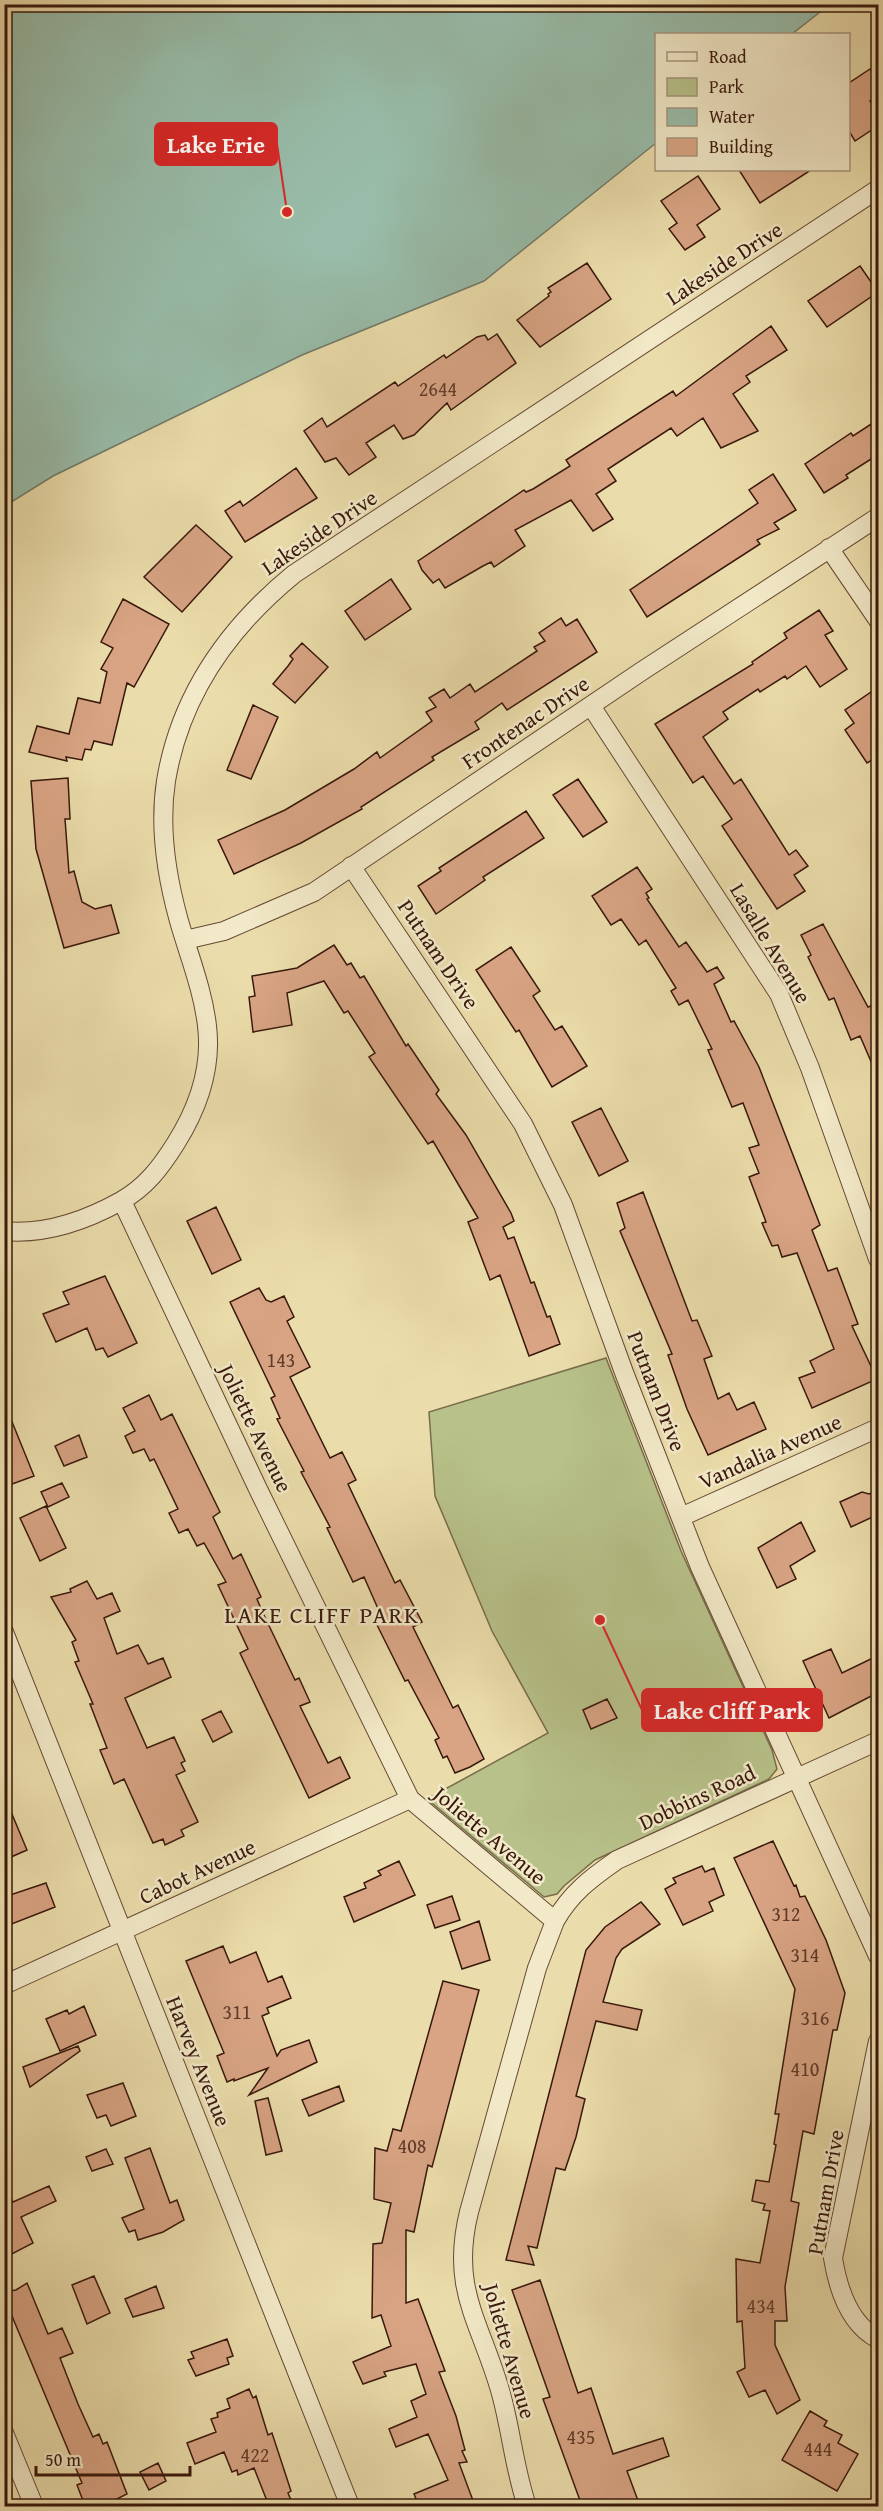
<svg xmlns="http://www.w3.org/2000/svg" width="883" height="2511" font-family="'Gentium Book Plus',serif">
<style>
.green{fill:#b7c189;stroke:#786c4a;stroke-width:1.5}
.water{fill:#98bca9;stroke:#727a6a;stroke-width:1.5}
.building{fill:#d8a484;stroke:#39180c;stroke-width:1.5}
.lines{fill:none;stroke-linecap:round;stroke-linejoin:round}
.street-casing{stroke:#664934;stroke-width:20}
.street{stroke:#f2e9c8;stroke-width:18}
.labels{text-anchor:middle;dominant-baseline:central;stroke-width:5;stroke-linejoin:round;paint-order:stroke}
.number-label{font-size:20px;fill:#613b2a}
.street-label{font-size:22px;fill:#39180c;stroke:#f2e9c8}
.neighbourhood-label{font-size:24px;letter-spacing:1.5px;fill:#39180c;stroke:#f2e9c8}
.leader{fill:none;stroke:#d62828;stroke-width:2}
.callout-dot{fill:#d62828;stroke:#f2e9c8;stroke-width:2}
.callout{fill:#d62828;stroke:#d62828;stroke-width:2}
.callout-label{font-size:24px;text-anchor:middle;font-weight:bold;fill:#fff}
</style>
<rect width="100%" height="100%" fill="#ebddab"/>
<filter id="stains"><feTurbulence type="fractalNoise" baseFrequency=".00333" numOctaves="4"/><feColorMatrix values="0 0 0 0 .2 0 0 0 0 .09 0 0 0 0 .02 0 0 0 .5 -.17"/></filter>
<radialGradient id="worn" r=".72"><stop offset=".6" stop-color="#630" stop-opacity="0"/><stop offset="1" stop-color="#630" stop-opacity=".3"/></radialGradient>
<path class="green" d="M606,1358L681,1551L772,1750L777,1769L769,1779L595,1860L564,1886L557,1894L544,1897L427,1799L548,1733L492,1631L435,1496L429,1412Z"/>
<path class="water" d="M5,4H829V5L792,34H656V143L484,281L302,355L53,476L5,506Z"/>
<path class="building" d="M870,69L879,83V96L870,101L879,114V125L855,141L849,131V83Z
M739,170H811L760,203Z
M698,176L720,209L697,225L705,237L685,250L669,229L677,223L661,201Z
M587,263L611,299L540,347L517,320L549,296L548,294L551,292L548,288Z
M860,266L878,292L827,327L808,301Z
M771,326L787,350L746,376L750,382L733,394L758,431L721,448L703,418L677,436L671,428L608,469L616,481L596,494L613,519L593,531L571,500L515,530L525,546L494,567L491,562L483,566L445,588L439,579L433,583L422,570L418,561L524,490L526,492L533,489L570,466L566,460L673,391L676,396Z
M497,334L516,363L451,410L447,403L414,435L403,439L394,425L366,443L376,457L349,475L336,458L325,462L304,431L322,418L327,427L395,382L398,386L444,355L446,358L477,337L485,335L488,340Z
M879,419V454L846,475L848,478L824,493L805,464L851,433L853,436Z
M296,468L317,498L245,542L225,511L240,501L243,506Z
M773,474L796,510L774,523L779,529L757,540L760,544L647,617L630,590L758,503L749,490Z
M196,525L232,557L182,612L144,577Z
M391,579L411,609L365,640L345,611Z
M123,599L169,624L134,687L127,683L112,745L94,741L91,750L85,749L82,760L66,757L67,761L29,752L37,726L69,734L78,698L100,703L107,672L101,669L113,648L101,642Z
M819,610L833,631L825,635L847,669L820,687L806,666L787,679L785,676L760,692L758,689L723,712L728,719L703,737L734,784L741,779L789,855L796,850L808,866L794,875L805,891L777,909L722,826L732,819L703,776L693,783L655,724L753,664L752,662L787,638L784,633Z
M561,618L566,626L577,619L597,652L507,710L502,703L475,722L479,729L432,757L434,760L361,807L362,809L301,843L234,874L218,840L285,810L354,769L377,752L380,758L432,721L426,712L436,707L429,698L444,689L450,698L470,684L475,692L537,651L534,647L545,641L539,633Z
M302,643L328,667L295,703L273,684L288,666L293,659L290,656Z
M871,692L879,702V756L867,763L845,730L854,723L845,710Z
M253,705L278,717L251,779L227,770Z
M68,778L70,819H65L69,873L74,871L82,902L95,909L111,905L119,933L64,948L36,849L31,781Z
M578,779L607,822L583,837L553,795Z
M526,811L544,838L483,877L485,880L436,914L418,886L441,871L439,868Z
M637,867L652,889L646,893L649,898L647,899L679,947L686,942L707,972L717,967L724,978L714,984L731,1022L734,1021L759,1067L820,1225L812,1230L828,1271L837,1268L858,1324L852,1326L877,1379L812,1408L799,1378L815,1372L810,1361L834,1349L797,1253L782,1257L778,1245L772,1246L762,1223L766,1222L749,1177L759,1173L749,1148L759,1145L743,1103L732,1107L708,1050L712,1049L688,1000L679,1005L671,991L676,988L646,940L639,945L621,919L611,925L592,896Z
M823,924L868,1007L879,1003V1080L860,1036L851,1040L834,998L829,1000L808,957L811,955L801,935Z
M334,945L347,965L351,963L360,978L364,976L406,1046L408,1044L439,1090L436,1094L466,1135L511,1213L514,1221L503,1227L508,1239L514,1237L531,1283L534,1282L547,1317L550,1316L560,1344L529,1356L500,1275L490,1280L468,1222L478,1218L433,1141L428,1144L369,1057L375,1053L348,1011L344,1013L324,981L287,993L292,1025L253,1032L249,997L255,996L252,976L297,968Z
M511,947L540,991L533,996L555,1030L562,1026L587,1066L552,1087L519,1030L516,1032L476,970Z
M601,1108L628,1161L599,1176L572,1122Z
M643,1192L692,1321L697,1320L712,1356L704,1359L718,1399L729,1393L737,1410L754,1402L766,1429L708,1455L687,1409L668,1355L672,1354L620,1231L625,1228L617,1203Z
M216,1207L241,1260L212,1274L187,1221Z
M105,1276L137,1343L108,1357L103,1348L96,1350L87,1328L56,1342L43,1314L69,1304L63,1292Z
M259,1288L266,1300L271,1302L284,1296L294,1317L287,1321L310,1367L290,1377L330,1458L342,1452L356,1480L348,1484L395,1583L400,1580L422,1622L413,1627L453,1708L458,1705L484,1759L470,1767L455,1773L447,1756L443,1758L435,1740L439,1738L408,1680L405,1681L376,1623L383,1620L364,1577L353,1582L327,1528L330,1527L301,1472L304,1471L277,1419L280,1418L271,1398L275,1396L230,1302Z
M149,1395L161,1420L172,1414L220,1512L213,1517L233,1559L241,1554L261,1597L257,1599L262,1611L295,1680L299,1678L310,1702L300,1706L328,1763L340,1757L350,1778L309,1798L240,1653L248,1649L218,1585L226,1582L204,1543L197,1546L188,1529L179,1533L169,1513L178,1509L154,1459L150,1461L144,1449L133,1453L125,1436L135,1431L123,1408Z
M4,1402L34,1476L4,1487Z
M79,1435L87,1457L64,1466L55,1446Z
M62,1483L69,1497L48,1507L41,1492Z
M879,1490V1514L851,1527L840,1502L862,1492L869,1494Z
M46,1506L66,1548L40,1561L20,1518Z
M801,1522L815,1551L790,1566L796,1579L777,1588L758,1548Z
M87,1581L97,1599L112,1593L120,1611L104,1618L117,1654L138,1645L148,1664L163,1658L171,1677L125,1698L147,1748L174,1737L185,1761L181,1763L185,1771L176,1775L198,1822L181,1830L184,1836L165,1845L163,1839L153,1843L124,1779L114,1784L100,1750L107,1748L90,1704H93L75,1662L79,1661L72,1642L76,1640L51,1597L71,1592L70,1589Z
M831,1649L842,1673L879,1655V1692L829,1718L803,1661Z
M607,1699L617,1718L591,1729L583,1710Z
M221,1711L232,1732L213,1742L202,1720Z
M4,1795L27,1850L4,1860Z
M773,1841L794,1886L796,1885L800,1897L805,1896L826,1940L845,1993L837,2030H833L814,2134L803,2131L791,2201L799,2203L785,2287L787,2321H775V2345L800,2400L777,2414L765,2390L749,2397L737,2372L745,2368L742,2321L737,2322L736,2259L760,2263L770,2211L763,2210L765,2204L752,2201L756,2180L769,2182L776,2145L774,2144L779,2114H775L795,1989L734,1858Z
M399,1861L415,1895L354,1922L344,1897L366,1888L364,1883L381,1875L378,1871Z
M702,1866L705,1872L714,1868L724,1895L709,1902L713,1911L683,1925L665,1889L676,1883L673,1878Z
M46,1883L55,1907L4,1927V1897Z
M452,1896L460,1920L435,1928L427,1905Z
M641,1902L660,1924L622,1949L616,1958L603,2002L642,2010L637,2030L596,2021L576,2096L585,2099L576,2137L565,2170L556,2168L537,2248L528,2246L534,2265L506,2260L586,1950L605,1927Z
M479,1921L490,1960L462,1969L450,1932Z
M223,1946L230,1963L256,1952L268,1982L282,1976L291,1998L267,2008L269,2013L262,2016L277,2056L281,2050L309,2040L317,2062L249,2095L268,2068L234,2081V2079L227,2082L217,2056L224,2053L186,1961Z
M443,1981L479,1990L432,2167L428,2165L414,2232L406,2230V2303L418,2299L445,2371L439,2372L456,2416L465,2450L462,2451L467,2462L459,2463L475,2506H419L414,2494L448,2480L428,2434L396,2447L389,2429L417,2417L411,2401L426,2394L416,2364L384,2372L386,2376L363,2384L353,2362L391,2346L381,2315L372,2318L373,2244L382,2243L391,2203L374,2199L375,2148L387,2151L393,2129L401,2131Z
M84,2006L96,2035L60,2051L46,2019L67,2010L69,2014Z
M78,2046L80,2051L30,2087L23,2067Z
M123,2083L136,2116L111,2126L106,2115L97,2118L87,2095Z
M339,2086L344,2101L309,2116L302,2100Z
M268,2098L282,2151L266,2155L255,2101Z
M150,2148L170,2203L177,2200L184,2220L163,2232L138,2240L135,2230L129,2232L122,2218L144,2209L125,2158Z
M106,2149L113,2164L92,2171L86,2157Z
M4,2184L13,2202L49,2186L56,2201L21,2217L33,2243L4,2258Z
M94,2276L110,2313L87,2324L72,2285Z
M540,2280L578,2393L591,2388L613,2454L663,2438L669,2456L627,2471L640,2506H582L543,2399L550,2397L512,2290Z
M27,2283L48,2334L62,2328L73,2353L60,2358L78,2404L93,2437L99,2434L103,2444L107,2442L127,2494L107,2504L85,2506L77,2485L82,2483L4,2297V2292L16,2290Z
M156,2286L164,2308L133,2317L125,2299Z
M227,2339L233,2356L227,2358L229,2364L196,2376L188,2360L194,2358L191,2352Z
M249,2389L253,2398L256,2396L268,2435L272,2433L291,2491L288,2493L291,2500L278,2506H269L254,2468L238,2475L237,2470L232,2472L224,2452L195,2464L187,2443L216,2432L211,2419L218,2417L217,2413L230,2408L227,2399Z
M810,2411L827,2421L824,2426L842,2435L838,2443L858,2454L837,2491L782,2460Z
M158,2463L166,2481L149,2490L140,2472Z"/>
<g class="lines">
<g class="street-casing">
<path id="street" d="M829,548L878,620
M591,706L779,994L810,1068L878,1259
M351,866L523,1124L563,1205L625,1375L700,1567L878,1956
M185,940L224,931L314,892L642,671L878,517
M122,1201L258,1489L410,1799L555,1921L537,1968L469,2212C450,2289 480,2321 500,2390C511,2428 514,2468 527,2506
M4,1231C46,1235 85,1221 121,1201C146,1187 161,1167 176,1143C198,1108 212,1067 207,1026C203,990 189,956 179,921C167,878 159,826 166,781C180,696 228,628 294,574L878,189
M681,1517L878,1428
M4,1632L350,2506
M555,1921C571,1893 591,1878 617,1860L878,1741
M4,1985L410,1799
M878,2041L833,2258C838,2289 849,2324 878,2339
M4,2433L34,2506"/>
</g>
<use href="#street" class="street"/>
</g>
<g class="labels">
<g class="number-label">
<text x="438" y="388">2644</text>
<text x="281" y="1359">143</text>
<text x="786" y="1913">312</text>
<text x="805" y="1954">314</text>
<text x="237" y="2011">311</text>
<text x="815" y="2017">316</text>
<text x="805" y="2068">410</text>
<text x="412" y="2145">408</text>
<text x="761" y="2305">434</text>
<text x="581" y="2436">435</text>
<text x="818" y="2448">444</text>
<text x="255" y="2454">422</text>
</g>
<g class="street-label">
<text transform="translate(724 263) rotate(-33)">Lakeside Drive</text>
<text transform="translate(319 532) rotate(-34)">Lakeside Drive</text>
<text transform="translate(525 722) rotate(-34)">Frontenac Drive</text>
<text transform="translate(771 943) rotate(59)">Lasalle Avenue</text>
<text transform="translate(439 954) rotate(56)">Putnam Drive</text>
<text transform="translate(657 1391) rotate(69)">Putnam Drive</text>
<text transform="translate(256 1428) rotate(64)">Joliette Avenue</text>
<text transform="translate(770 1451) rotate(-24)">Vandalia Avenue</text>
<text transform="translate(697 1797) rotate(-25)">Dobbins Road</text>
<text transform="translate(490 1835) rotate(40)">Joliette Avenue</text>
<text transform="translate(197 1871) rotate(-25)">Cabot Avenue</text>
<text transform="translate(199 2061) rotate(68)">Harvey Avenue</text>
<text transform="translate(825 2192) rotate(-80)">Putnam Drive</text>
<text transform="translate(510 2351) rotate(74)">Joliette Avenue</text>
</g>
<g class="neighbourhood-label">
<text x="322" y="1614">LAKE CLIFF PARK</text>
</g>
</g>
<path class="leader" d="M287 212L277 144M600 1620L642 1710"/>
<g class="callout-dot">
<circle cx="287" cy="212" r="6"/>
<circle cx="600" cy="1620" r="6"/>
</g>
<g class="callout">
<rect x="155" y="123" width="122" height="42" rx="6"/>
<rect x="642" y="1689" width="180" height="42" rx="6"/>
</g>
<g class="callout-label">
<text x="216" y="153">Lake Erie</text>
<text x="732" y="1719">Lake Cliff Park</text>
</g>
<rect width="883" height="2511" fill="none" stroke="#ebddab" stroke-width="24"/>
<rect x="6" y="6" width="871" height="2499" fill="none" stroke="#39180c" stroke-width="3"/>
<rect x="12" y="12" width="859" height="2487" fill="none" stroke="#39180c" stroke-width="1.5"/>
<rect x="655" y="33" width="195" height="138" fill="#f2e9c8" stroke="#a8957d" stroke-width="1.5"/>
<rect x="667" y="52" width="30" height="9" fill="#f2e9c8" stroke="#a8957d" stroke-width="1.5"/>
<text x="709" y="63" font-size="18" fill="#39180c">Road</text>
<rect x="667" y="78" width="30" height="18" fill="#b7c189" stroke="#a8957d" stroke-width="1.5"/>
<text x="709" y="93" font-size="18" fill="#39180c">Park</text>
<rect x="667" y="108" width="30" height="18" fill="#98bca9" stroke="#a8957d" stroke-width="1.5"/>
<text x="709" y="123" font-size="18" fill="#39180c">Water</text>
<rect x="667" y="138" width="30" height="18" fill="#d8a484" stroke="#a8957d" stroke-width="1.5"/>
<text x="709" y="153" font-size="18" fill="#39180c">Building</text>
<path d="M36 2466v9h154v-9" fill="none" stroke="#39180c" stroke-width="3"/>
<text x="45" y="2466" font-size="18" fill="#39180c" stroke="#f2e9c8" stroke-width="4.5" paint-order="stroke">50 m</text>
<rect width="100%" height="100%" filter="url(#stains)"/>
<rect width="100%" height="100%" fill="url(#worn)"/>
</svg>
